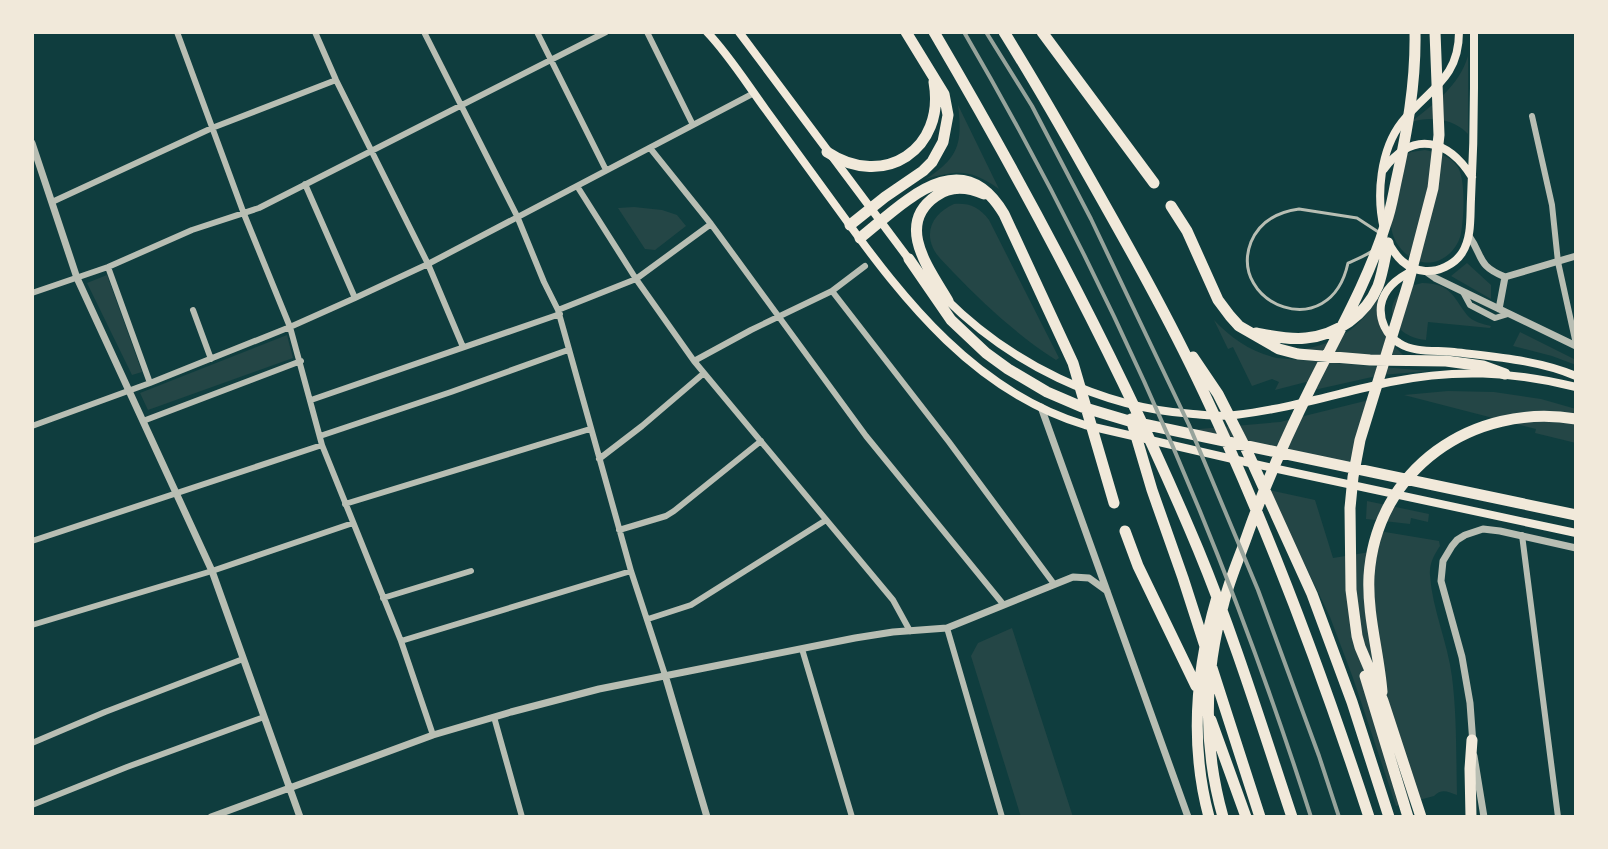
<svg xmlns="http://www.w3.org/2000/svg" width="1608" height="849" font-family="'Times New Roman',serif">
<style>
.green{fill:#244646}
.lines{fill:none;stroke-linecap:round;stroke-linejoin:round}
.service{stroke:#b8beb3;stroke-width:3}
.minor{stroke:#b8beb3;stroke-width:6}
.tertiary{stroke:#b8beb3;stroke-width:7}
.secondary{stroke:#f1e9da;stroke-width:8}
.motorway{stroke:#f1e9da;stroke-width:11}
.rail{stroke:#97a49c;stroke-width:4}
</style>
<rect width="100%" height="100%" fill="#0f3d3e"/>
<path class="green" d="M1468,56V134C1454,119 1431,116 1411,122C1434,104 1459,86 1468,56Z
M958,105L999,189C970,169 959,170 926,179C958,158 963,144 958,105Z
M1425,150C1438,153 1449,155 1457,166C1466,177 1464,218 1461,233C1460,240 1455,249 1449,254C1426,275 1394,254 1391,226C1389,211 1397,175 1400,158L1411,152Z
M954,204C970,203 979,207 989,220L1059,358L1056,360C1018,336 984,304 953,272C946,264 937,257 933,248C924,228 936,212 954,204Z
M634,207L662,210L677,215L686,226L655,250L645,249L618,208Z
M1467,263L1491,285V299L1451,276Z
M107,275L142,372L132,375L87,283Z
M1422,283C1451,284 1452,295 1467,315C1473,322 1483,324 1491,326L1490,328L1428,322L1426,340C1385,336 1378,292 1422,283Z
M1380,296L1390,342L1406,358L1300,350C1339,343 1358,329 1380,296Z
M1214,320C1232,339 1251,352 1277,358L1429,371L1381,375L1305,392L1308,388L1306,382L1275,390L1279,382L1272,379L1252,386L1233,347L1228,349Z
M1520,332L1576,360V365L1552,356L1513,346Z
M287,335L293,358L148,410L140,393Z
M1448,391L1494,392L1541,399L1576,409V443L1535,433L1536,429L1404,395Z
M1369,400L1349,463L1188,430L1280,422Z
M1269,490L1315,500L1333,558L1370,552L1373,530L1439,541L1440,546C1434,555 1429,564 1430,575C1432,609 1448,643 1452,677C1457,716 1456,756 1457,795C1448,792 1442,788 1434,796L1396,806L1353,678L1330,617Z
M1367,501L1429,514L1428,522L1411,518L1410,524L1366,519Z
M1012,628L1073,817H1021L971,656L978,643Z"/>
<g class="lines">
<path class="service" d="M1299,209L1357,218L1386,237C1376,252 1364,256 1348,263C1330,346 1227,304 1251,242C1260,221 1277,212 1299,209Z"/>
<path class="minor" d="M177,32L244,214L290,327L322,445L401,641L433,735
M315,32L336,80L428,264L463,347
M424,32L517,216L544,282L558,310L631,571L665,675
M537,32L606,170
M647,32L693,125
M1532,116L1552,205L1558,262L1576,344
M650,148L711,224L866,436L1003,604
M305,184L355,298
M577,186L636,279L694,361L893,600L910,631
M52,202L212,128L336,80
M108,267L150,383
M832,291L949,442L1054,584
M1463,292L1470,305L1495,318L1508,314
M32,293L108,267L192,230L259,208L606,32
M193,310L211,359
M558,310L636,279L711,224
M694,361L751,330L832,291L865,266
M311,400L560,314
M143,421L301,361
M32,426L150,383L290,327L355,298L428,264L754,93
M320,436L451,392L568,350
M599,459L642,426L704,373
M345,504L590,429
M619,530L666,516L674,511L761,441
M1522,535L1558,817
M32,541L322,445
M383,598L471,571
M648,619L691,605L826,520
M32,625L212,571L353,523
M947,628L1002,817
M401,641L631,571
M802,649L852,817
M494,717L522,817
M32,743L105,712L243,659
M32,805L127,767L264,717"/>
<path class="tertiary" d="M32,143L77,278L212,571L300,817
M1469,236C1484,257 1476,265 1505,277L1576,256
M1425,271L1435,278L1576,346
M1499,309L1505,277
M1041,407L1188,817
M665,675L707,817
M1473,744L1470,703L1462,657L1441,581L1443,561L1452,546L1457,540L1465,535L1483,529L1500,531L1576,548
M1474,756L1484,817
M211,817L433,735L511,712L599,689L855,638L893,632L947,628L1073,577L1089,578L1107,591"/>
<path class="secondary" d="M707,32C729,55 747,84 766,110C791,144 816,179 841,213C905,302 976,392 1085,425L1250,463L1576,533
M739,32L911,262
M1384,169C1413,130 1448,139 1472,177
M1384,229C1376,196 1380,150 1402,122C1428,89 1459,80 1459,32
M1388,242C1396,257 1406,269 1425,271C1438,272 1454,265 1462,253C1472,237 1470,217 1471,199C1473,162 1474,125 1474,88C1474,69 1474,51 1474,32
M1414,270C1399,277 1384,288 1381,305C1379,320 1386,335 1399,343C1414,353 1436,350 1454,352C1495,357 1538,360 1576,376
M945,298C1010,363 1100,408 1193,414C1207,415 1221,417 1235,415C1288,409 1338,393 1390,382C1454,369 1512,371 1576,387"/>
<path class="motorway" d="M934,32C1032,199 1123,370 1198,549C1234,636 1262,727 1292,817
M1004,32C1032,77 1058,122 1084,168C1126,242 1168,316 1204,393C1269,530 1322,673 1369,817
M1042,32L1154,183
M827,152C884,190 946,149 934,82
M1171,206L1187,231L1218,300L1230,316L1239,326L1279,349L1298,354L1370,360L1446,361L1483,366L1505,374
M850,225L885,197L923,171L932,162L943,142L948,115L944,94L906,32
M860,238C904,203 961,141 1004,214L1073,363L1114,503
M909,259L951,320L986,353L1008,369L1047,392L1082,407L1129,421L1576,515
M948,301C930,270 894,225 936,196C951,185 968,187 984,194
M1256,333C1272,336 1290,340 1306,338C1337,335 1366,315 1378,286C1383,272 1385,257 1388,243
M1193,357L1218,394L1247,451L1312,594L1352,702L1389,817
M1131,419L1152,490L1183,578L1260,817
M1125,531L1138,566L1196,686
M1365,676L1408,817
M1382,692C1379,653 1367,615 1369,576C1376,469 1473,402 1576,419
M1211,720L1246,817
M1209,817C1189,743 1196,669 1217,597
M1223,817C1203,746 1204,673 1224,602C1230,578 1240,556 1248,533C1266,482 1289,431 1313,383C1339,331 1369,279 1386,223C1391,210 1393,196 1396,182C1407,132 1416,83 1415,32
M1421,817L1383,701L1360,647L1357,636L1351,590L1350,508L1353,477L1360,440L1408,284L1433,188L1439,135L1435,32
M1471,817L1470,769L1472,740"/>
<path class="rail" d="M964,32C1108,279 1224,544 1311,817
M986,32L1032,106L1091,219L1189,425L1258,590L1319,756L1339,817"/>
</g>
<rect width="1608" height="849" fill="none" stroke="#f1e9da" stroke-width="68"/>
</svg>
